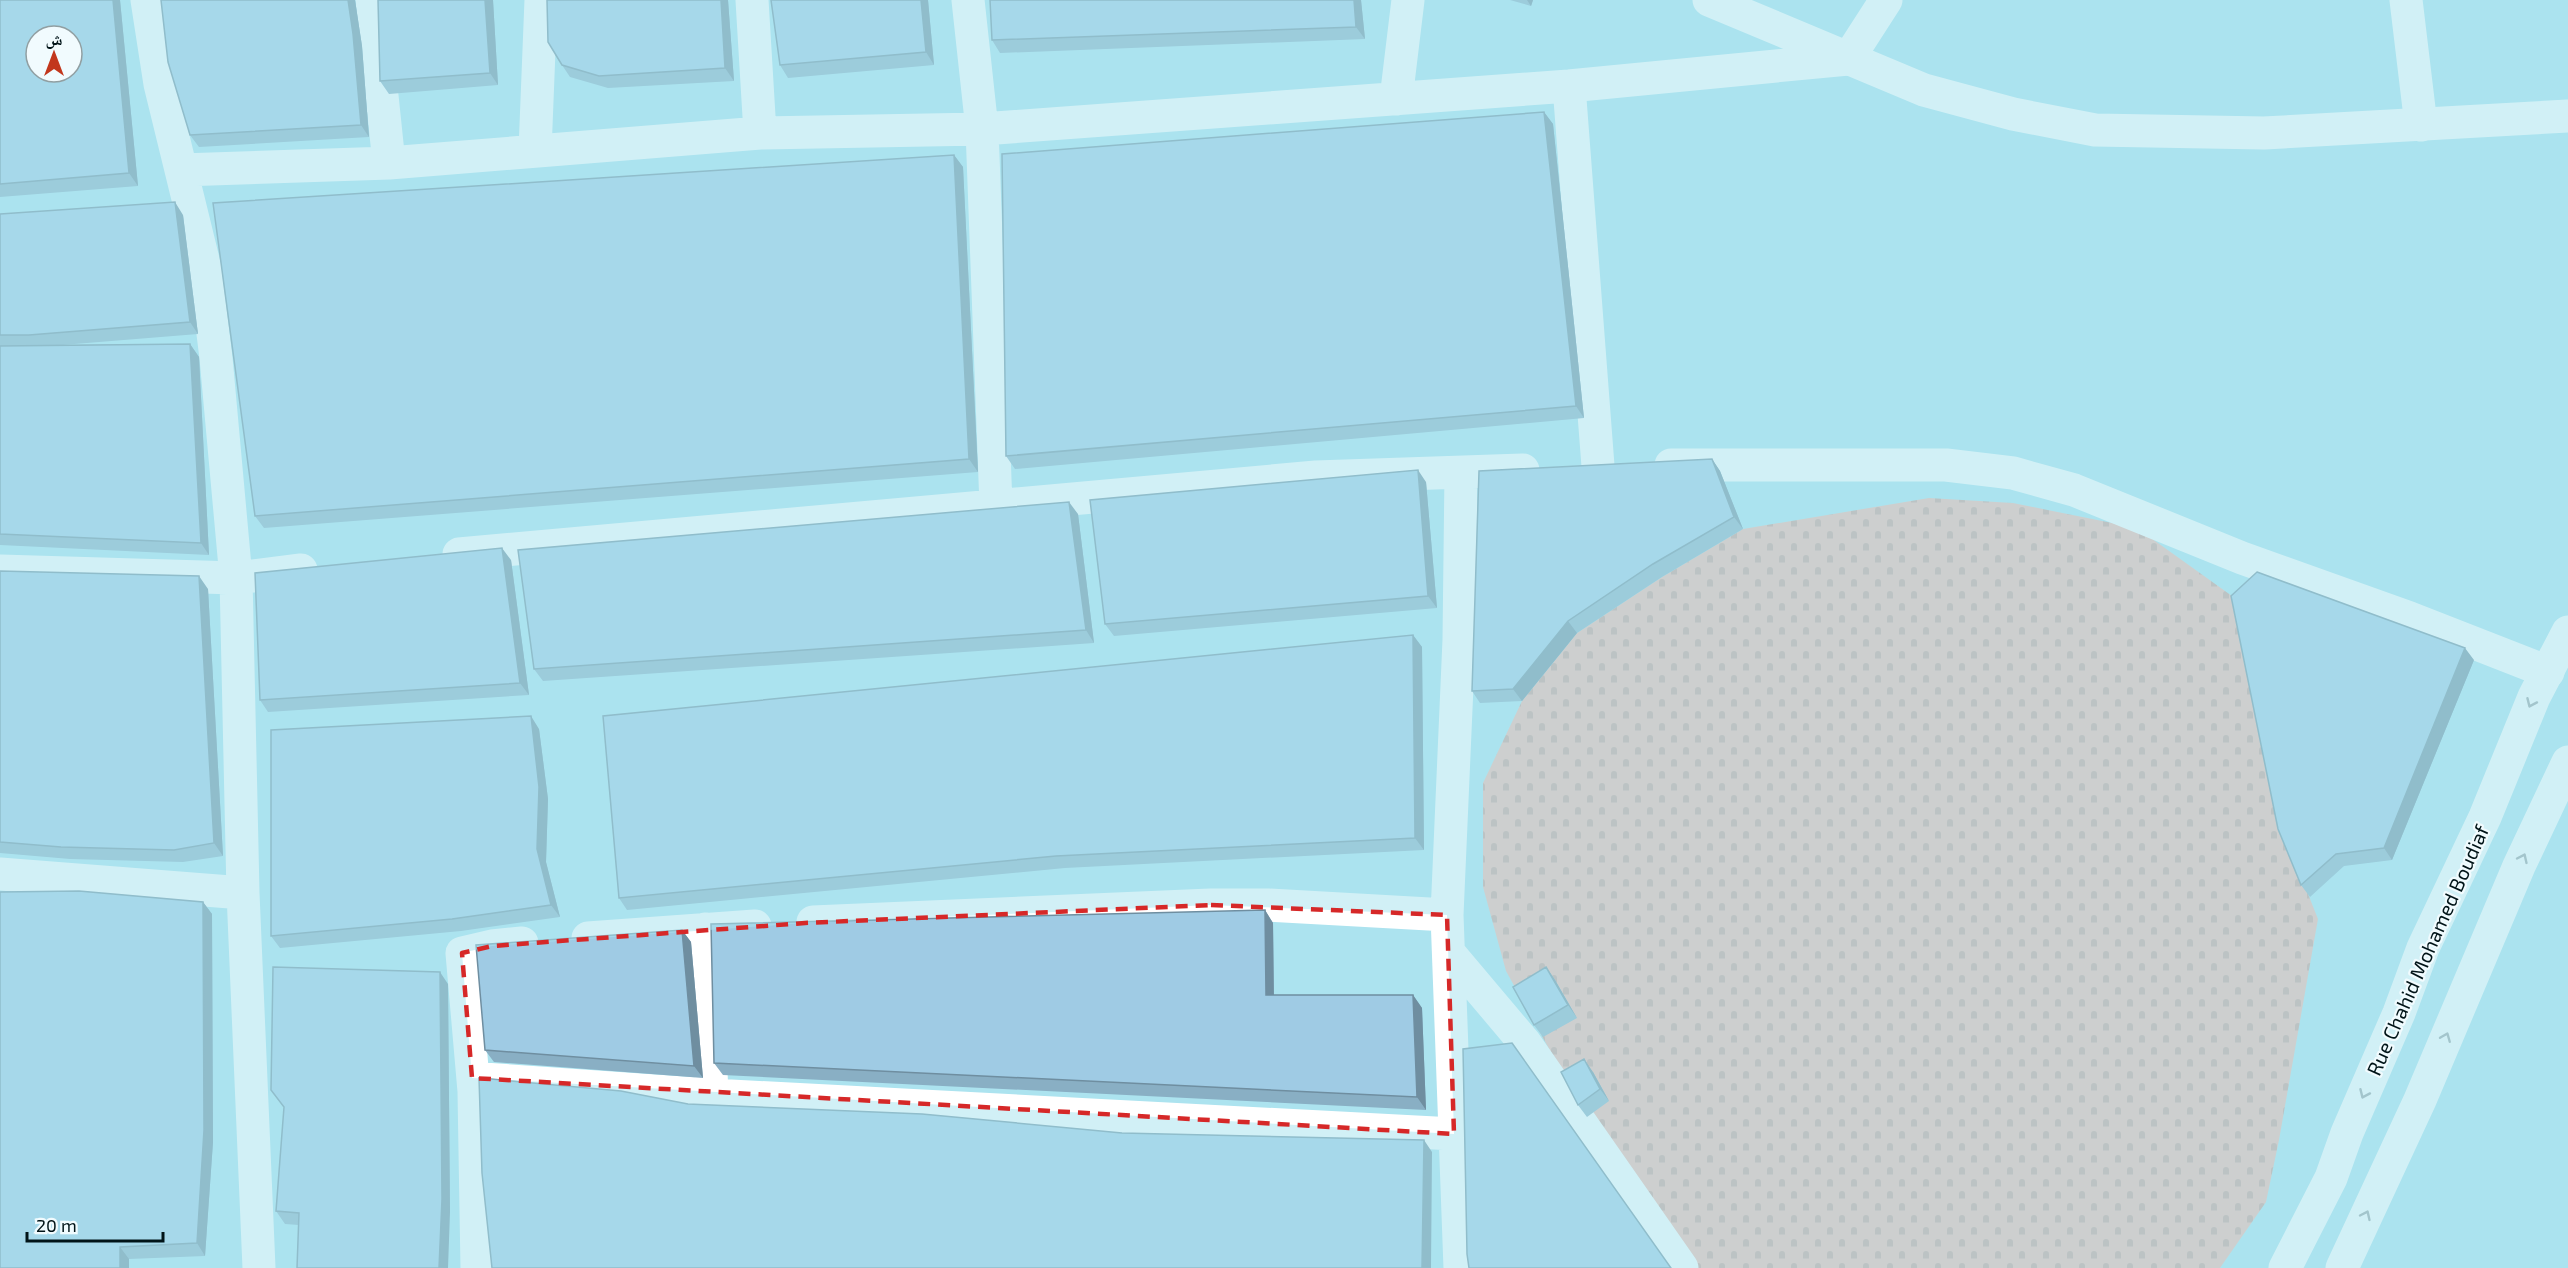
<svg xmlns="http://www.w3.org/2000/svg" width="2568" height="1268" font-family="'Exo 2','Noto Naskh Arabic',sans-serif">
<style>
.cemetery{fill:url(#cemetery-stones)}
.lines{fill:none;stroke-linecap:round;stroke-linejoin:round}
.street{stroke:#fff;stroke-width:33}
.secondary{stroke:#fff;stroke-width:33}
.wall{fill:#89afc4}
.shaded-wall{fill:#6f8ea0}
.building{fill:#9fcbe4;stroke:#6f8ea0;stroke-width:1.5;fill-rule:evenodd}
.oneway{stroke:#99a1a3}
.marked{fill:none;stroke:#d62828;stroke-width:4.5;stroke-dasharray:12 8;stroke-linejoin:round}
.labels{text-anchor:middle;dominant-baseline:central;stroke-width:4.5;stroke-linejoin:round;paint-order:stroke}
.street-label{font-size:20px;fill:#011418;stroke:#f1fbfe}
</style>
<defs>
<pattern id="cemetery-stones" width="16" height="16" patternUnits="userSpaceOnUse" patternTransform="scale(1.5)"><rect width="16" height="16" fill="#f6b7a9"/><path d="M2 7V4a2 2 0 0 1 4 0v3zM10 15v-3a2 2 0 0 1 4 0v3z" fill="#d19c91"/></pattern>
</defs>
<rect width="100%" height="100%" fill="#ace3ef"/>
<path class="cemetery" d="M1929,498L2013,503L2137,528L2239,601L2287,841L2318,919L2279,1140L2266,1202L2220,1268H1697L1569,1085L1506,971L1483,887V783L1522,701L1577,633L1662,577L1743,529Z"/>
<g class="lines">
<path class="street" d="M147,0L160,84L205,268L216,358L236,578L243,893L259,1268
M372,0L389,163
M752,0L760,133
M968,0L982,129L996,506
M2406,0L2421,125
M1569,86L1598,466
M1396,99L1408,0
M535,151L541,0
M181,170L389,163L760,133L982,129L1569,86L1848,59L1886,0
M1671,465H1946L2013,473L2074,490L2242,558L2410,618L2548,672
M459,554L1316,477L1523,470
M0,571L236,578L301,570
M0,874L243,893
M813,922L1211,905H1268L1447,915
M705,929L712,1095
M588,938L755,926
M1449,953L1525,1043L1682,1268
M483,1079L712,1095L1454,1134
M477,1268L474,1091L462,953L492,946L522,943
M1460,1268L1447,915L1459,640L1461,473"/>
<path class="secondary" d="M1709,0L1924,90L2013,114L2095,130L2264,133L2568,116
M2285,1268L2331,1178L2347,1133L2399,1013L2423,948L2485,817L2534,697L2568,632
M2342,1268L2420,1100L2519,866L2568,762"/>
</g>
<path class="wall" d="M0,0H120L138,186L0,197Z
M161,0H355L362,46L369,137L199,147L190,135Z
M493,0L498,85L389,94L380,81Z
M728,0L734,81L608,88L570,77L562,65Z
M771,0H928L934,65L788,78L780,65Z
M1361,0L1365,39L1000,53L992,40Z
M1510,0H1533L1531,6Z
M1544,112L1553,124L1584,418L1015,469L1006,456Z
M954,155L963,167L978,472L264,528L255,516Z
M0,214L183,215L198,334L62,345L190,344L199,357L209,555L0,545Z
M1712,459L1720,471L1743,529L1662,577L1577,633L1522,701L1480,703L1472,691Z
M1426,482L1437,608L1114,636L1105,624Z
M1078,514L1094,643L543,681L534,669Z
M511,560L529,695L268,712L260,700Z
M0,571L208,589L223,856L183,862L70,859L0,853Z
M1413,635L1422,647L1424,850L1065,868L627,910L619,898Z
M2474,660L2392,860L2344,866L2310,897L2301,885Z
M539,729L548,799L546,862L560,917L461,931L280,948L271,936Z
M203,902L212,914L213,1142L205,1256L129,1259V1268H0Z
M1265,910L1273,923L1274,995H1413L1422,1008L1426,1110L723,1075L714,1063Z
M682,930L691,942L703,1078L494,1062L485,1050Z
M1546,967L1555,980L1577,1018L1543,1037L1534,1025Z
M448,984L450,1212L299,1225L285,1224L276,1211Z
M1593,1072L1609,1101L1587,1117L1578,1105Z"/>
<path class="shaded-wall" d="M113,0H120L138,186L129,173Z
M348,0H355L362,46L369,137L361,125Z
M485,0H493L498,85L490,73Z
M721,0H728L734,81L725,68Z
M921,0H928L934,65L926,52Z
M1354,0H1361L1365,39L1356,27Z
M1527,0H1533L1531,6Z
M1544,112L1553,124L1584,418L1576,406Z
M954,155L963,167L978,472L969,459Z
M175,202L183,215L198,334L190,322Z
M190,344L199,357L209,555L201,543Z
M1712,459L1720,471L1743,529L1734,517Z
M1418,470L1426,482L1437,608L1428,596Z
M1069,502L1078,514L1094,643L1086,630Z
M502,548L511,560L529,695L520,683Z
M199,576L208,589L223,856L214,843Z
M1568,621L1577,633L1522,701L1513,689Z
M1413,635L1422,647L1424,850L1415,838Z
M2465,648L2474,660L2392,860L2384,848Z
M531,716L539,729L548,799L546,862L560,917L551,905L537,849Z
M203,902L212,914L213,1142L205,1256L197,1243Z
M1265,910L1273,923L1274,1008L1266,995Z
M682,930L691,942L703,1078L694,1066Z
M1546,967L1555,980L1577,1018L1568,1005Z
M440,972L448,984L450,1212L448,1268H439Z
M1413,995L1422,1008L1426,1110L1417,1097Z
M1584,1059L1593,1072L1609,1101L1600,1089Z
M1424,1140L1432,1152L1431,1268H1422Z
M120,1247L129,1259V1268H120Z"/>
<path class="building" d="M0,0H113L129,173L0,184ZM36,36H72V72H36Z
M161,0H348L353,34L361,125L190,135L168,62Z
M378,0H485L490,73L380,81Z
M547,0H721L725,68L599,76L562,65L548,42Z
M771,0H921L926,52L780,65Z
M990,0H1354L1356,27L992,40Z
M1544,112L1576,406L1006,456L1002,154Z
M954,155L969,459L255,516L213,203Z
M175,202L190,322L29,335H0V214Z
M190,344L201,543L0,534V346Z
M1712,459L1734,517L1653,564L1568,621L1513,689L1472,691L1479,471Z
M1418,470L1428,596L1105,624L1090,500Z
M1069,502L1086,630L534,669L518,550Z
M502,548L520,683L260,700L255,573Z
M0,571L199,576L214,843L174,850L61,847L0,842Z
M2257,572L2465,648L2384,848L2336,854L2301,885L2278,829L2231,596Z
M1413,635L1415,838L1056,856L619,898L603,716Z
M531,716L539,787L537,849L551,905L452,919L271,936V730Z
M79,891L203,902L204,1130L197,1243L120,1247V1268H0V892Z
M1265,910L1266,995H1413L1417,1097L714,1063L711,924Z
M682,930L694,1066L485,1050L476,945Z
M273,967L440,972L442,1199L439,1268H297L299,1213L276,1211L284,1107L271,1090Z
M1546,967L1568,1005L1534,1025L1513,987Z
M1512,1043L1671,1268H1469L1467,1254L1463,1049Z
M1584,1059L1600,1089L1578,1105L1561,1072Z
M479,1078L621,1091L688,1104L922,1114L1122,1133L1424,1140L1422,1268H492L482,1173Z"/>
<defs><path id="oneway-chevron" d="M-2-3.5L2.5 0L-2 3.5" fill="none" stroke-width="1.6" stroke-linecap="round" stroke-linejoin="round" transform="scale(1.5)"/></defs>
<g class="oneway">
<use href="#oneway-chevron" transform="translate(2531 703) rotate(114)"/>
<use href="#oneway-chevron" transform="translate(2523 858) rotate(-65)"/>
<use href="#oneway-chevron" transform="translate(2446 1037) rotate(-68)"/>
<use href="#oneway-chevron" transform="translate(2364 1094) rotate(114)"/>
<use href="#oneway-chevron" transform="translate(2366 1215) rotate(-65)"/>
</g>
<path d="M0 0H2568V1268H0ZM1211,905L1447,915L1454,1134L472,1078L462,953L492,946L805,923Z" fill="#ace3ef" fill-opacity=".55" fill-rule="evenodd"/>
<path class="marked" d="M1211,905L1447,915L1454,1134L472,1078L462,953L492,946L805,923Z"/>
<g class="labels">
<g class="street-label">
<text transform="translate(2427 950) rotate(-66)">Rue Chahid Mohamed Boudiaf</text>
</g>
</g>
<g transform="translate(54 54)"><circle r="28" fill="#f1fbfe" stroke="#919fa2" stroke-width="1.5"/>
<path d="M0-4.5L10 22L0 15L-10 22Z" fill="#c2371c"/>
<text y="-9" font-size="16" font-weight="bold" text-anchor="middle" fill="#011418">ش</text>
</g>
<path d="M27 1232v9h136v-9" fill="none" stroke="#011418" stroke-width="3"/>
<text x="36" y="1232" font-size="18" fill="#011418" stroke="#f1fbfe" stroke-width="4.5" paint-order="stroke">20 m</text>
</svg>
